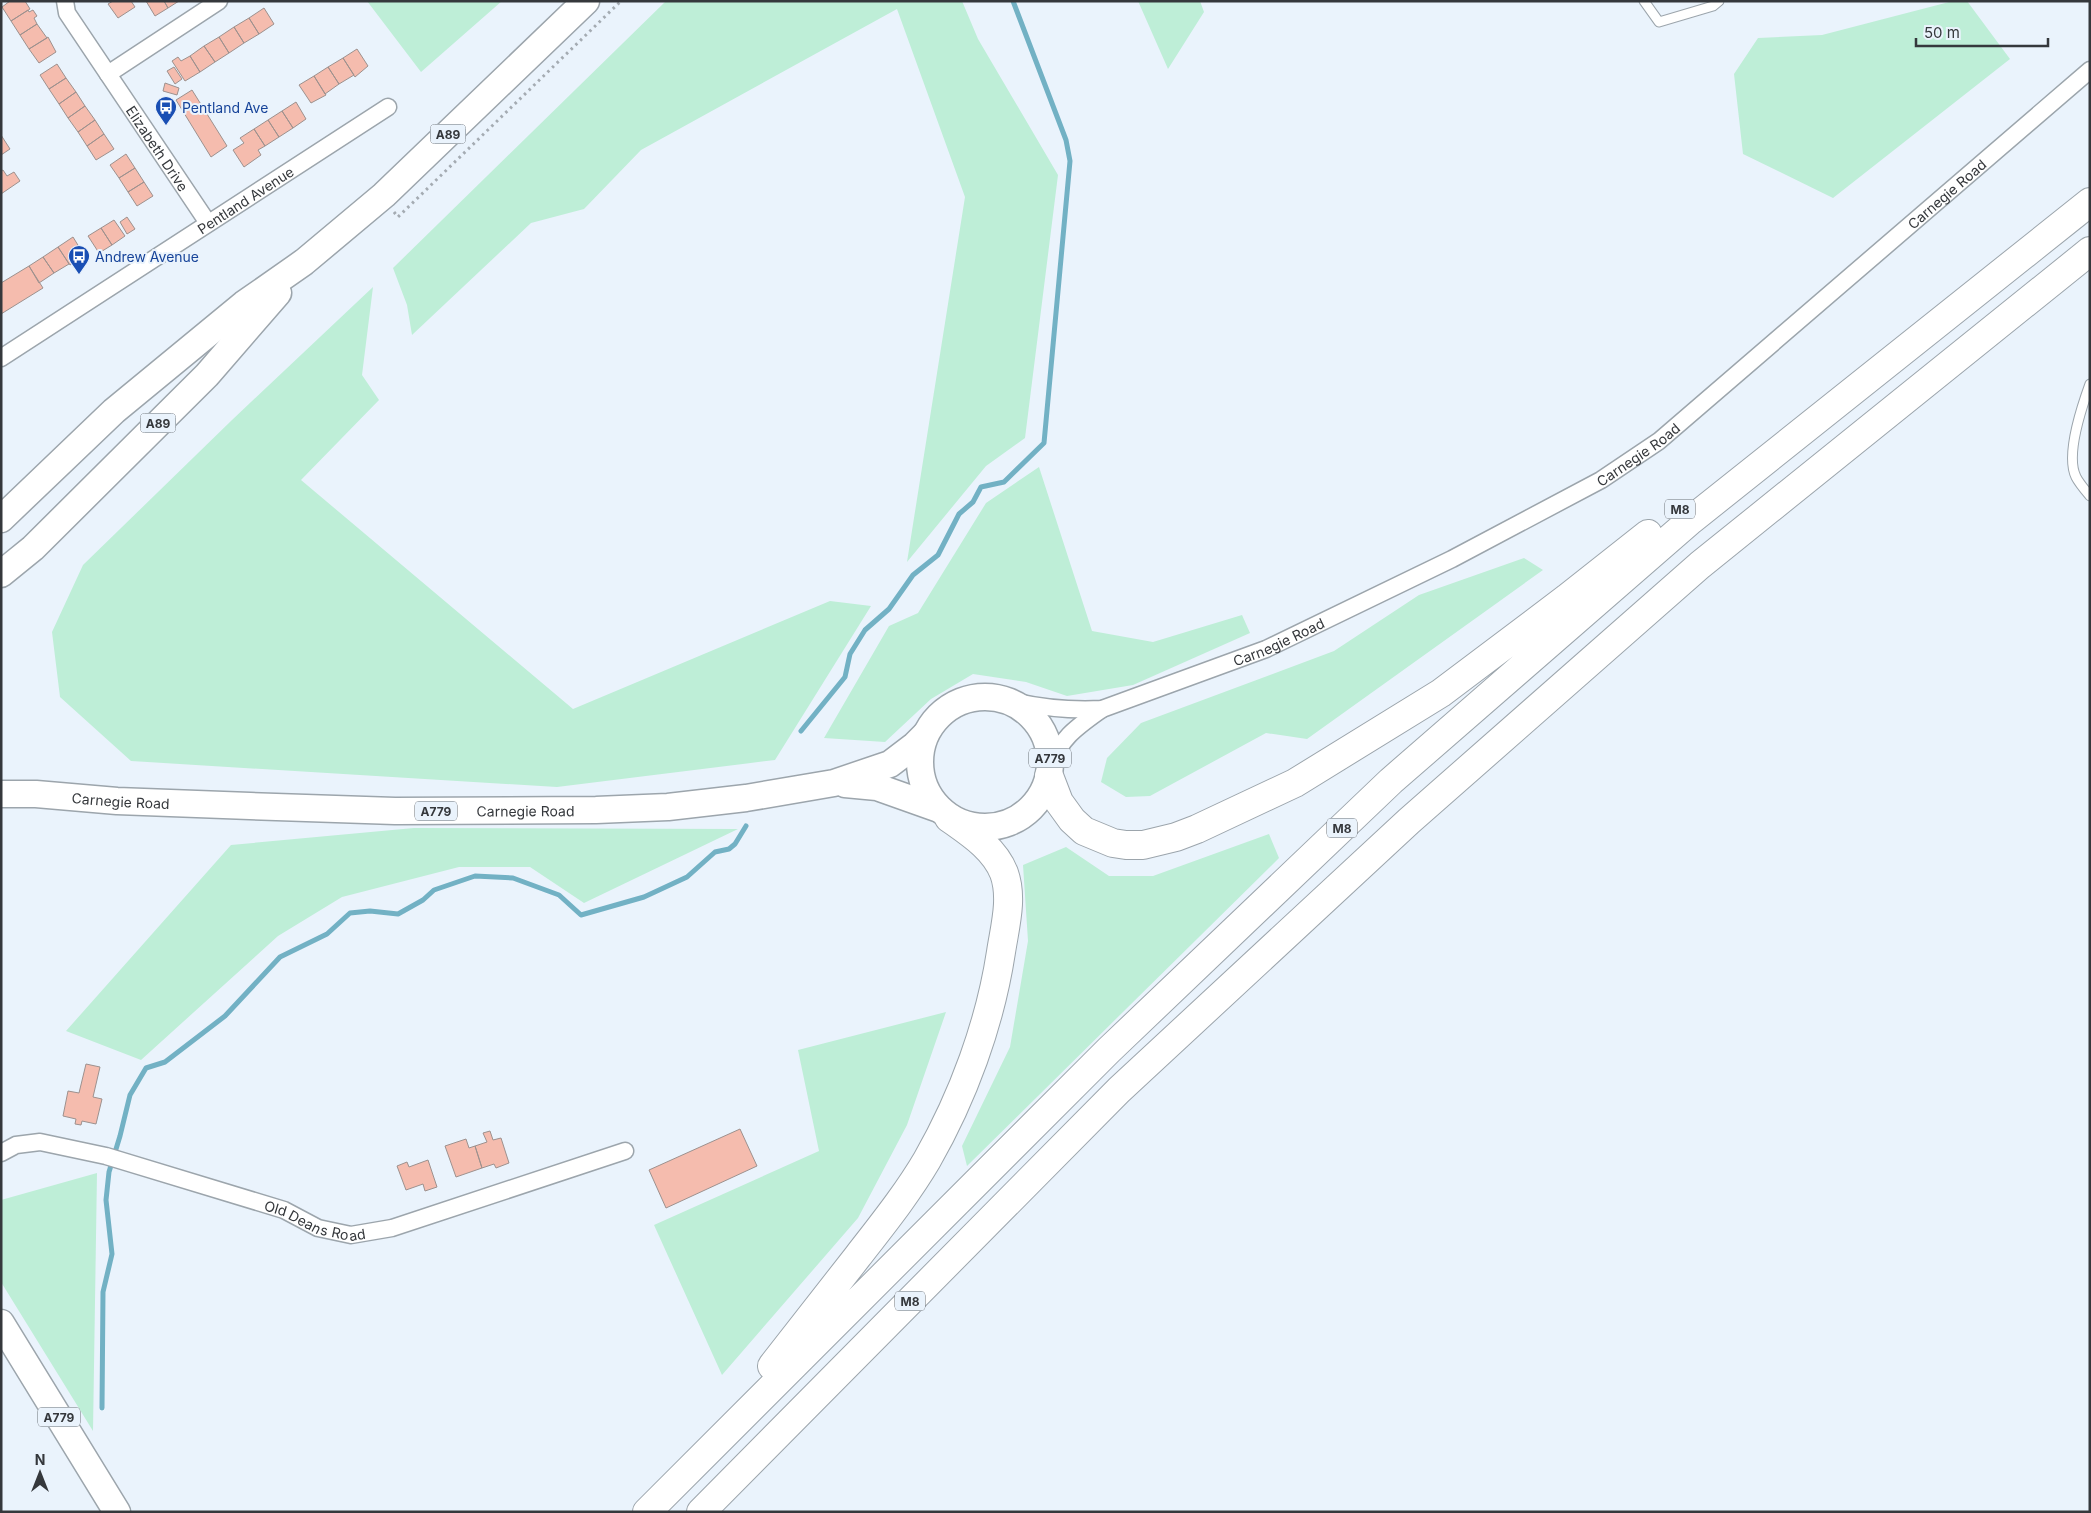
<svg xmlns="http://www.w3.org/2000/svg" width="2091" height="1513" font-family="Inter,sans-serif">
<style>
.green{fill:#beeed7}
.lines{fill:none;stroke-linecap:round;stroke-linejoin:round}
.stream{stroke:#72b1c4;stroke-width:5}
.building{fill:#f5bcae;stroke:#9d918e}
.service-casing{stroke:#9ca5ac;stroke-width:11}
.minor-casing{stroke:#9ca5ac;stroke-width:19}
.primary-casing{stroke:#9ca5ac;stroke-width:29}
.motorway-casing{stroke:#9ca5ac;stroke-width:30}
.path{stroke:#a4abb2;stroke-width:3;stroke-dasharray:2.5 4;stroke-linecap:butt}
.service{stroke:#fff;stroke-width:9}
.minor{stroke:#fff;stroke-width:16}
.primary{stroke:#fff;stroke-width:26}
.motorway{stroke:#fff;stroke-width:28}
.labels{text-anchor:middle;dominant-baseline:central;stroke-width:4;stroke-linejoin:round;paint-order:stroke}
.shield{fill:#eaf3fc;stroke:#6b7076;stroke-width:1}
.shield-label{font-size:12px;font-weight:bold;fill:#35383c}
.transit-label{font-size:14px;fill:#164399;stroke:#eaf3fc;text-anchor:start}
.street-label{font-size:14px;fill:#35383c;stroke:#eaf3fc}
</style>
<rect width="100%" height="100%" fill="#eaf3fc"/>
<path class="green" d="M367,1H502L421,72Z
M666,1H962L978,39L1058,175L1025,438L986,466L907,562L965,197L897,9L641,150L584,209L531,223L412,335L407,305L393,268Z
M1138,1H1200L1204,12L1168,69Z
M1953,1H1967L2010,59L1833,198L1743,154L1734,74L1758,38L1822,35Z
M373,287L362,375L379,400L301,480L573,709L830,601L871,606L775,760L557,787L131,761L60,697L52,632L83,565L232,420Z
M1039,467L1092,631L1153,642L1242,615L1250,633L1133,685L1067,696L1026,682L973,674L931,699L885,742L824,738L889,626L918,613L986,503Z
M1524,558L1543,570L1307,739L1266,733L1150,796L1126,797L1101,782L1107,758L1141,723L1334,651L1419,595Z
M414,828L738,829L584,903L530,867H459L342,897L278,936L141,1060L66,1031L231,845Z
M1269,834L1279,858L967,1166L962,1146L1010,1047L1028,941L1023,865L1066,847L1109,876H1153Z
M946,1012L907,1125L858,1218L722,1375L654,1225L819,1151L798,1050Z
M97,1173L93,1431L1,1282V1200Z"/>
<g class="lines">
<path class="stream" d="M801,731L845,677L850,654L865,630L889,609L913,575L938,555L959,514L973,502L981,487L1004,482L1044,443L1070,161L1066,140L1013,1
M102,1408L103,1292L112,1254L106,1200L109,1172L120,1136L130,1095L146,1068L165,1062L225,1016L280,957L327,934L350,913L370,911L398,914L423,900L434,890L475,876L513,878L559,895L581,915L644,897L687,877L715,852L729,849L735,844L746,826"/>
</g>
<path class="building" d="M10,1H25L30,9L11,21L2,7Z
M113,1H131L135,7L118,18L108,4Z
M146,1H164L168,8L155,16Z
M164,1H179L168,8Z
M264,8L274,24L259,34L249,18Z
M28,10L29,12L33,10L37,16L34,18L37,24L20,35L11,21Z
M249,18L259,34L244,43L234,27Z
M37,24L47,38L29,49L20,35Z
M234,27L244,43L229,53L219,37Z
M48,37L56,52L39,63L29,49Z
M219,37L229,53L215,62L204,46Z
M204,46L215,62L200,72L190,56Z
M357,49L368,66L355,77L343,58Z
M190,56L200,72L185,81L172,61L178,57L181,61Z
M343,58L354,75L339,84L328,67Z
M57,64L66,78L49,89L40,75Z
M174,67L182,79L175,84L167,71Z
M328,67L339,84L325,94L314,76Z
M314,76L326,95L311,103L299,85Z
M66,78L76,92L59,104L49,89Z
M165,83L179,88L177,95L163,91Z
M192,90L227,146L211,157L176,100Z
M76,92L85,106L68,118L59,104Z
M296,102L306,119L293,128L282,111Z
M85,106L95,120L78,132L68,118Z
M282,111L293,128L279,137L268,120Z
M95,120L104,134L87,146L78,132Z
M268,120L279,137L265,146L254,129Z
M254,129L265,146L258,150L261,155L244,167L233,150L244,143L240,138Z
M104,134L114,149L96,160L87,146Z
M1,135L10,149L1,155Z
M126,154L135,168L119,178L110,165Z
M135,168L144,182L128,192L119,178Z
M3,170L7,176L14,172L20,181L1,194V171Z
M144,182L153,196L137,206L128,192Z
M127,217L135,229L127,234L120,222Z
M114,220L125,236L112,245L101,228Z
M101,228L112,245L99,253L88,236Z
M73,237L84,255L70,265L58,247Z
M58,247L69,264L54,273L43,257Z
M43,257L54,273L39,283L29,266Z
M29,266L43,288L1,314V283Z
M86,1064L100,1067L93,1097L102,1099L96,1124L82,1121L81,1125L75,1124L76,1119L63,1116L68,1091L79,1093Z
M740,1129L757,1166L666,1208L649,1170Z
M490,1131L493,1140L501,1138L509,1163L496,1168L494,1164L482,1168L475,1146L487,1142L483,1133Z
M466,1139L469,1148L475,1146L482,1168L456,1177L445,1146Z
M428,1160L437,1187L425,1191L423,1184L406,1190L397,1166L407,1162L409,1167Z"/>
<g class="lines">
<g class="service-casing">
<path id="service" d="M1644,1L1659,22L1713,6L1719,1
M2090,384C2082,406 2065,455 2076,477C2079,483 2085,490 2090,496"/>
</g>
<g class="minor-casing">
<g id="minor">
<path id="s1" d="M65,1L67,13L208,223"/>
<path d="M108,74L219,1"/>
<path id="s2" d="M1,358L388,107"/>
<path id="s3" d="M1000,698C1034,707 1066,711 1102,709L1266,649L1452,559L1601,480L1659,441L2090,70"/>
<path d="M1050,767C1061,737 1077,727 1102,709"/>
<path id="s4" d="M1,1153L16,1145L40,1142L106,1156L284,1210L318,1228L351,1235L392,1228L625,1151"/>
</g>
</g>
<g class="primary-casing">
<g id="primary">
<path d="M1,519L114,411L244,304L304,262L384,195L586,1"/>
<path d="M1,574L33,548L207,375L278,293"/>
<circle cx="985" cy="762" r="65"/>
<path d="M845,784L877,787L939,809"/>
<path id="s5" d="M1,794H36L117,801L250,806L395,811L596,810L668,807L746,798L834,783L890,764L915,745L925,735"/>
<path d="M1,1323L117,1512"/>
</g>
</g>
<g class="motorway-casing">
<path id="motorway" d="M1049,776L1059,802L1072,820L1084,831L1113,843L1126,845H1143L1176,837L1197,829L1295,783L1441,693L1567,598L1648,534
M772,1366C801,1329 830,1292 858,1256C882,1225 907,1194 927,1160C963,1097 990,1024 1001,952C1005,926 1013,898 1004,873C994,848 970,833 949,818
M647,1512L1109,1050L1391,781L1691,520L2090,202
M701,1512L1119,1090L1409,821L1700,565L2090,251"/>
</g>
<path class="path" d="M394,212L398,217L621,1"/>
<use href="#service" class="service"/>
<use href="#minor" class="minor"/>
<use href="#primary" class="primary"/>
<use href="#motorway" class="motorway"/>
</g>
<defs>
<g id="bus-pin" transform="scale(1.125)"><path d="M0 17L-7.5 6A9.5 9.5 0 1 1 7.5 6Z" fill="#1a4fb4" stroke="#eaf3fc"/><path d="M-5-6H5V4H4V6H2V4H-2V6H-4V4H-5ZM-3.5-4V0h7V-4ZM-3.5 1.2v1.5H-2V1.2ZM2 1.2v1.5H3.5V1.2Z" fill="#fff"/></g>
</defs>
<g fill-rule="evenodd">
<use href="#bus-pin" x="166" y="107"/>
<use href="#bus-pin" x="79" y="256"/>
</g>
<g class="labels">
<g class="shield">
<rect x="430.5" y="124.5" width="35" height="19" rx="4"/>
<rect x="140.5" y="413.5" width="35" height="19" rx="4"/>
<rect x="1665" y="499.5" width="30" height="19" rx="4"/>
<rect x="1029" y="748.5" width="42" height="19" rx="4"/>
<rect x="415" y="801.5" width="42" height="19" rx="4"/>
<rect x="1327" y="818.5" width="30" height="19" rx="4"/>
<rect x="895" y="1291.5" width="30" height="19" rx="4"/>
<rect x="38" y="1407.5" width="42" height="19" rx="4"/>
</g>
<g class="shield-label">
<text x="448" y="134">A89</text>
<text x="158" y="423">A89</text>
<text x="1680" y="509">M8</text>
<text x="1050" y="758">A779</text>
<text x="436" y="811">A779</text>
<text x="1342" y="828">M8</text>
<text x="910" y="1301">M8</text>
<text x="59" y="1417">A779</text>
</g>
<g class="transit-label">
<text x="182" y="107">Pentland Ave</text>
<text x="95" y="256">Andrew Avenue</text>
</g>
<g class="street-label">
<text stroke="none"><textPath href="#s1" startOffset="175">Elizabeth Drive</textPath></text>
<text stroke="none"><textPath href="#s3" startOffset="1102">Carnegie Road</textPath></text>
<text stroke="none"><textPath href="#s2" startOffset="291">Pentland Avenue</textPath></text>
<text stroke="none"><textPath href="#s3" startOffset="698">Carnegie Road</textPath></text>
<text stroke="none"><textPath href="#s3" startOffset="292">Carnegie Road</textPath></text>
<text stroke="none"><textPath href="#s5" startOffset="120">Carnegie Road</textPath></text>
<text stroke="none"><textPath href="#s5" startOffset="525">Carnegie Road</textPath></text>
<text stroke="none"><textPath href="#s4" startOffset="328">Old Deans Road</textPath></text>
</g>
</g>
<rect width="2091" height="1513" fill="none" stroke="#35383c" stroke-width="5"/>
<g transform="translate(40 1473)" stroke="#eaf3fc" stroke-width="4" paint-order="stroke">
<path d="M0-4L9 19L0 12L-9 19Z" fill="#35383c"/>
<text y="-8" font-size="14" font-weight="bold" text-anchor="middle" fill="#35383c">N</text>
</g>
<path d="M1916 38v8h132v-8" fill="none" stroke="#35383c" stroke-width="2.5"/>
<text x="1924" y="38" font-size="15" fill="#35383c" stroke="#eaf3fc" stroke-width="4" paint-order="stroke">50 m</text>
</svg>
